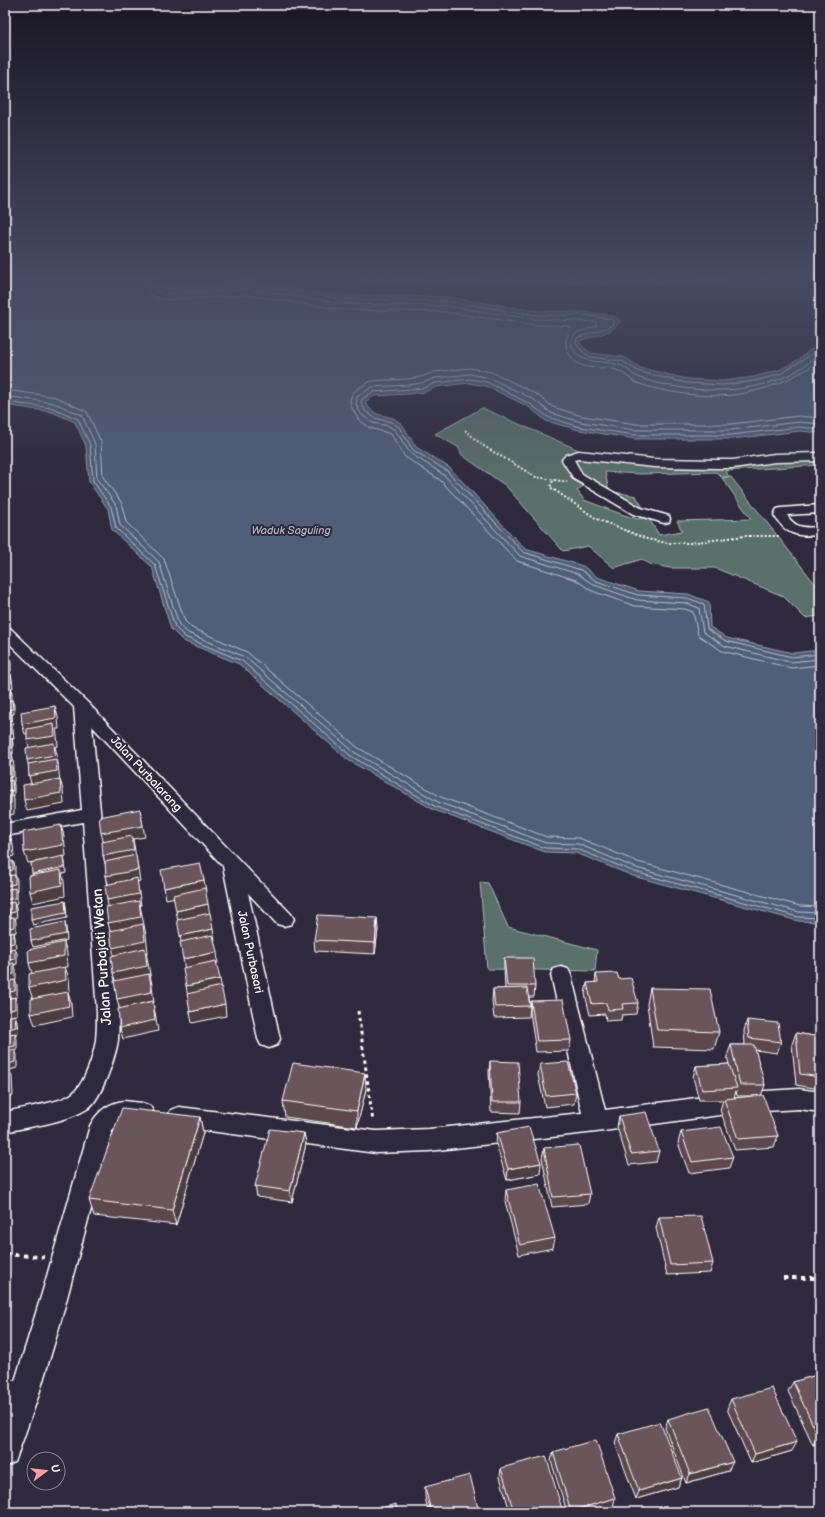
<svg xmlns="http://www.w3.org/2000/svg" width="825" height="1517" font-family="'Balsamiq Sans',sans-serif">
<style>
.green{fill:#5a706a;stroke:#acb8b4}
.water{fill:#505f79;stroke:#969faf}
.lines{fill:none;stroke-linecap:round;stroke-linejoin:round}
.shore{stroke:#b9bfc9;stroke-width:1}
.street-casing{stroke:#fff;stroke-width:3}
.path-far2{stroke:#fff;stroke-width:2;stroke-dasharray:2 2;stroke-linecap:butt}
.path-far1{stroke:#fff;stroke-width:3;stroke-dasharray:3.5 3.5;stroke-linecap:butt}
.path{stroke:#fff;stroke-width:4;stroke-dasharray:4.5 4.5;stroke-linecap:butt}
.street{fill:#2f2a3d;fill-rule:evenodd}
.wall{fill:#5c494d;stroke:#fff;fill-rule:evenodd}
.shaded-wall{fill:#4b3c3f;stroke:#fff}
.building{fill:#6b555a;stroke:#fff}
.labels{text-anchor:middle;dominant-baseline:central;stroke-width:4;stroke-linejoin:round;paint-order:stroke}
.far-water-label{font-size:11px;font-style:italic;fill:#b0b7c3;stroke:#2f2a3d}
.street-label{font-size:12px;fill:#fff;stroke:#2f2a3d}
.near-street-label{font-size:14px;fill:#fff;stroke:#2f2a3d}
</style>
<rect width="100%" height="100%" fill="#2f2a3d"/>
<filter id="ink" filterUnits="userSpaceOnUse"><feTurbulence type="fractalNoise" baseFrequency=".025" numOctaves="2"/><feDisplacementMap in="SourceGraphic" scale="8" xChannelSelector="R" yChannelSelector="G"/><feConvolveMatrix kernelMatrix="1 2 1 2 8 2 1 2 1" color-interpolation-filters="sRGB"/></filter>
<g filter="url(#ink)">
<path class="green" d="M482,408L581,451L570,453L564,459L585,485L577,490L584,500L621,514L637,519L648,517L659,535L682,531L677,521L751,519L722,478L731,477L820,590V616L805,618L783,596L715,568H670L649,564L642,559L614,568L588,546L563,551L506,486L462,455L458,447L435,434Z
M574,458L752,463L820,459V465L726,471L729,477H721L716,472L641,474L605,472L609,491L636,496L647,514L580,475L572,463Z
M480,882L488,883L508,927L597,950L595,971L487,969Z"/>
<path class="water" d="M5,276H157L159,284L166,285L247,280L320,293L346,295L446,297L537,311L584,312L614,316L621,321C612,334 594,336 579,341L583,347L591,353L624,357L641,368L687,379L723,381L754,377L779,370L796,361L816,346L820,345V433L800,431L732,439H635L617,436L579,430L546,421L529,407L486,386L469,383L436,387L425,392L408,394L374,396L365,402L369,408L377,414L393,418L402,424L416,447L450,468L525,549L583,566L597,577L639,591L688,594L709,602L710,627L727,638L793,653L820,650V922L798,921L633,876L576,853L545,852L434,810L348,760L239,664L183,641L171,629L152,567L112,530L108,509L89,482L86,446L75,422L52,412L5,405Z"/>
<g class="lines">
<path class="shore" d="M142,276C144,290 150,297 164,300L247,295L344,310L445,312L535,325L569,326L571,329C566,336 564,343 568,352C580,376 601,363 619,371C626,374 630,380 637,383C664,393 704,398 733,395C766,391 793,379 820,361
M148,276C149,287 154,292 165,294L247,289L345,304L445,306L536,319L596,322L597,326L576,333L571,339C572,367 602,359 619,365C627,367 632,375 640,378C685,393 743,396 787,376C799,371 809,362 820,354
M153,276L157,287L166,289L247,284L345,299L446,301L536,315H584L612,319L614,323L609,327L577,338L576,343L581,350L590,357L622,361L640,372L686,383L723,385L755,381L780,374L820,349
M5,390L56,397L87,412L101,442L103,477L121,502L126,522L164,559L185,621L192,628L247,652L357,747L441,797L547,837L579,838L638,862L800,906L820,907
M5,396L54,403L82,415L95,444L97,479L116,505L120,525L159,562L179,625L188,633L245,657L354,752L438,802L546,843L578,844L636,868L799,912L820,913
M5,402L53,408L78,419L90,445L93,481L111,507L116,528L155,565L175,627L185,637L242,661L351,756L436,807L545,848L577,849L635,872L798,917L820,918
M820,418L799,416L731,424H636L582,416L553,407L536,394L492,372L470,368L434,372L421,377L407,379L371,381L357,389L352,394L350,400L351,406L358,419L370,428L391,434L405,457L440,480L517,561L576,580L592,591L635,606L685,609L693,612L698,635L722,651L791,668L820,665
M820,424L799,422L731,430H635L581,422L551,413L533,399L490,378L470,374L435,378L422,383L408,385L372,387L357,397L356,405L362,415L373,423L389,426L395,430L410,453L444,475L520,556L578,574L594,585L637,600L686,603L699,608L703,632L725,646L790,662L820,659
M820,429L799,427L731,435H635L580,427L548,417L530,404L487,382L470,379L435,383L424,388L373,392L363,398L361,402L365,411L375,418L391,422L399,427L413,450L447,471L523,552L581,570L596,581L638,595L687,598L704,604L707,629L726,641L792,657L820,654"/>
<g class="street-casing">
<path id="street" d="M361,276H727L723,279L621,282L365,279Z
M579,451L654,459L717,460H733L775,454L820,453V461L775,462L733,468H717L654,467L579,459L574,460L582,474L641,508L669,516L670,519L669,522L664,523L633,514L574,479L562,460L566,455Z
M820,505V513L787,515C795,529 806,528 820,527V535C797,537 786,535 774,515L777,509L781,508Z
M5,627L10,628L88,703L291,914L294,919L291,924L284,926L277,924L248,893L280,1039L277,1045L269,1048L261,1045L258,1039L223,866L92,726L119,1012C118,1021 119,1031 118,1040C116,1055 101,1101 87,1109C64,1123 32,1126 5,1132V1112C21,1108 62,1103 73,1093C85,1083 94,1055 96,1040C97,1031 97,1021 97,1012L83,822L5,836V824L82,810L74,707L5,639Z
M561,967L568,969L571,975L605,1110L734,1093L799,1089L820,1092V1112L799,1109L734,1113L596,1132L429,1151L376,1153L179,1127L171,1124L167,1117L171,1110L179,1107L376,1131L429,1129L582,1113L551,975L554,969Z
M124,1101L142,1103L150,1106L154,1113L150,1120L142,1123L122,1122L112,1131L58,1331L38,1397L15,1462L5,1467V1380L15,1381L43,1290L90,1126C97,1112 108,1103 124,1101Z"/>
</g>
<path class="path-far2" d="M465,430L482,445L536,477L567,482
M553,481L550,487L597,519L647,539L667,543H690L745,536H780"/>
<path class="path-far1" d="M358,1011L373,1122"/>
<path class="path" d="M5,1254L44,1257
M783,1278H820"/>
<use href="#street" class="street"/>
</g>
<path class="wall" d="M813,276H820V280H817L813,278Z
M378,929L375,954L315,951L314,940Z
M504,958L535,986L534,997H529L530,1006L529,1017L494,1018L492,1001L493,989H505L504,969Z
M596,974L619,979L638,1003L636,1014L622,1015L621,1020L606,1021L605,1014L590,1015L585,994L587,983H595Z
M650,988L719,1032L714,1049L653,1047L647,1004Z
M531,1001L571,1040L569,1051L536,1052L530,1012Z
M747,1020L781,1042L777,1053L755,1050L765,1085L761,1096L778,1136L774,1147L735,1150L720,1110L723,1100H699L693,1077L696,1066L729,1064L727,1056L731,1045H745L744,1031ZM736,1091L737,1096H759L734,1098Z
M796,1033L820,1037V1089L796,1085L792,1044Z
M490,1061L521,1102L520,1113L491,1112L489,1072Z
M540,1064L576,1093L574,1104L545,1107L538,1075Z
M366,1089L357,1127L285,1117L283,1101Z
M619,1116L659,1151L656,1162L629,1165L617,1127Z
M200,1117L203,1133L176,1225L94,1216L89,1200Z
M681,1132L733,1157L729,1168L689,1173L678,1143Z
M304,1133L306,1144L292,1202L257,1197L255,1186Z
M497,1133L540,1174L507,1180L496,1144Z
M544,1148L590,1194L588,1204L552,1207L542,1158Z
M506,1190L555,1238L553,1248L519,1255L505,1201Z
M659,1217L713,1263L710,1273L667,1275L656,1228Z
M820,1374V1443L813,1445L788,1391L793,1382Z
M731,1399L792,1451L751,1463L727,1409Z
M668,1419L728,1471L686,1483L665,1428Z
M618,1434L682,1478L678,1487L636,1499L615,1443Z
M553,1452L613,1507L595,1512H567L551,1461Z
M501,1468L563,1512H510L500,1477Z
M425,1487L479,1512H428L425,1496Z"/>
<path class="shaded-wall" d="M818,277H820V280H817Z
M8,653L11,663V671L5,672V662Z
M11,674L12,679L13,688H11L12,692V700L5,702V684Z
M12,700L14,705V714H12L13,726H12L13,730L14,739H12L13,744V754H12L13,758L14,768H12L14,772V782H13L14,785V796H13L14,800V814L5,816V710Z
M55,706L58,717L59,729H56L57,735L58,746L55,747L57,754L60,782L32,787L29,776L30,770L27,760L30,751L27,740L55,729L25,734L22,724Z
M60,779L63,790L64,804L27,811L24,800Z
M140,809L145,837L133,839L140,881L137,882L141,905H140L146,935L148,952H146L152,985L154,1003H153L155,1012L158,1031L123,1039L120,1028V1010L117,999L116,984L113,973L115,959L112,948L111,935L108,923L109,911L107,900L109,887L106,876V867L103,856L104,844L101,833Z
M61,825L64,836L66,856L64,857L65,862L66,873L62,874L64,881L65,896L33,903L30,892L34,879L32,874L64,857L28,863L24,852Z
M10,834L13,845L14,856L5,858V847Z
M13,861L15,866V876L5,878V872Z
M15,875L17,880V890H16L17,893V903L15,904L16,908L17,918H15L16,922V932L14,933L15,937L16,948H15L17,953V964L14,965L16,969V980H15L17,985V997L5,999V886Z
M204,880L206,891L166,899L164,888Z
M65,901L66,906L67,918L33,925L31,920Z
M208,904L210,915L178,922L176,911Z
M377,918L378,929L375,954V943Z
M65,922L66,927L67,940L33,947L31,941Z
M213,929L215,940L182,947L180,936Z
M64,942L67,953L68,967H65L69,978L70,991L68,992L71,1003L72,1017L35,1025L31,1014L33,999L29,988L32,974L29,963Z
M217,952L218,963L185,970L183,959Z
M220,979L222,990L188,997L186,986Z
M15,997L17,1003V1015L5,1017V1011Z
M225,1004L226,1016L192,1023L190,1012Z
M15,1015L17,1021L18,1033L15,1034L17,1039V1051L16,1052L17,1055V1068L9,1070L12,1076L13,1096L5,1097V1030Z
M365,1073L366,1089L357,1127V1111Z
M200,1117L203,1133L176,1225L172,1210Z
M304,1133L306,1144L292,1202L290,1191Z
M541,1163L540,1174L507,1180L508,1169Z
M820,1435V1443L813,1445L818,1436Z
M797,1442L792,1451L751,1463L755,1454Z
M733,1462L728,1471L686,1483L690,1474Z
M682,1478L678,1487L636,1499L639,1491Z
M615,1498L613,1507L595,1512H571V1511Z"/>
<path class="building" d="M5,653H8V661L5,662Z
M11,674V683L5,684V675Z
M10,686L11,695L5,696V687Z
M12,700L13,709L5,710V701Z
M55,706L56,718L22,724L21,712Z
M11,711L12,720L5,722V712Z
M12,724V734L5,735V725Z
M54,724L55,736L27,740V729Z
M12,738V748L5,749V740Z
M54,743L55,755L27,760L26,748Z
M12,752V762L5,763V753Z
M56,759L57,771L29,776L28,764Z
M12,766V777L5,778V768Z
M60,779L61,793L24,800L23,785Z
M12,780L13,791H11V790L5,791V781Z
M11,790V803L5,804V791Z
M140,809L143,826L101,833L99,817Z
M61,825L63,845L24,852L23,832Z
M5,834H10L11,845L5,847Z
M132,836L134,850L103,856L102,842Z
M136,855L138,870L106,876L105,862Z
M64,856L65,867L32,874L31,863Z
M13,861V870L5,872V862Z
M200,863L204,880L164,888L161,870Z
M61,870L62,885L30,892L29,876Z
M15,875V884L5,886V876Z
M137,878L139,894L107,900L105,885Z
M15,888V898L5,900V890Z
M205,888L208,904L176,911L173,895Z
M65,901L66,913L31,920V907Z
M139,901L141,917L108,923L106,907Z
M14,902L15,912L5,914V904Z
M210,913L213,929L180,936L177,920Z
M318,915L377,918L375,943L314,940Z
M14,917V927L5,929V918Z
M65,922L66,934L31,941L30,929Z
M143,924L145,941L112,948L110,931Z
M14,932V943L5,944V934Z
M213,935L217,952L183,959L180,942Z
M64,942V956L29,963L28,950Z
M15,948V959L5,961V950Z
M145,948L147,966L113,973L111,956Z
M504,958H533L535,986H507Z
M216,961L220,979L186,986L183,968Z
M14,963V974L5,976V965Z
M65,967L66,980L29,988V974Z
M617,973L619,979L631,978L638,1003L622,1004L623,1009L608,1010L606,1003L592,1004L587,983L598,982L596,974Z
M149,974L152,992L117,999L114,981Z
M15,980V991L5,993V982Z
M221,986L225,1004L190,1012L187,994Z
M527,988L530,1006L495,1007L493,989Z
M650,988L710,989L719,1032L657,1030Z
M68,992L69,1006L31,1014V999Z
M15,997V1009L5,1011V999Z
M563,1000L571,1040L537,1041L531,1001Z
M153,1001L155,1020L120,1028L118,1009Z
M15,1015L16,1027L5,1030V1017Z
M747,1020L778,1023L781,1042L749,1038Z
M15,1033V1046L5,1048V1035Z
M796,1033L820,1037V1077L800,1074Z
M731,1045H754L765,1085H740Z
M15,1049V1062L5,1065V1052Z
M490,1061L518,1062L521,1102H492Z
M568,1062L576,1093L546,1096L540,1064Z
M293,1063L365,1073L357,1111L283,1101Z
M729,1064L737,1088L702,1090L696,1066Z
M8,1065V1085H5V1066Z
M763,1095L778,1136L738,1139L724,1099Z
M122,1108L200,1117L172,1210L89,1200Z
M646,1112L659,1151L631,1154L619,1116Z
M529,1127L541,1163L508,1169L497,1133Z
M721,1127L733,1157L692,1162L681,1132Z
M270,1129L304,1133L290,1191L255,1186Z
M579,1145L590,1194L553,1197L544,1148Z
M539,1184L555,1238L520,1245L506,1190Z
M701,1216L713,1263L670,1265L659,1217Z
M820,1374V1435L818,1436L793,1382Z
M772,1388L797,1442L755,1454L731,1399Z
M709,1407L733,1462L690,1474L668,1419Z
M660,1422L682,1478L639,1491L618,1434Z
M596,1440L615,1498L571,1511L553,1452Z
M546,1456L563,1512H514L501,1468Z
M470,1475L479,1512H431L425,1487Z
M396,1504L397,1512H368Z"/>
</g>
<linearGradient id="sky" x2="0" y2="1"><stop stop-color="#1a1722"/><stop offset="0.57" stop-color="#474a62"/><stop offset="1" stop-color="#474a62" stop-opacity="0"/></linearGradient>
<rect width="825" height="488" fill="url(#sky)"/>
<g class="labels">
<g class="far-water-label">
<text x="291" y="530">Waduk Saguling</text>
</g>
<g class="street-label">
<text transform="translate(146 774) rotate(47)">Jalan Purbalarang</text>
<text transform="translate(250 952) rotate(78)">Jalan Purbasari</text>
</g>
<g class="near-street-label">
<text transform="translate(102 957) rotate(-94)">Jalan Purbajati Wetan</text>
</g>
</g>
<rect width="825" height="1517" fill="none" stroke="#2f2a3d" stroke-width="20"/>
<rect x="10" y="10" width="805" height="1497" fill="none" stroke="#fff" stroke-width="1.5" filter="url(#ink)"/>
<g transform="translate(46 1471) rotate(75)"><circle r="19" fill="#2f2a3d" stroke="#827f8b"/>
<path d="M0-3L7 15L0 10L-7 15Z" fill="#ff9aa2"/>
<text y="-6" font-size="11" font-weight="bold" text-anchor="middle" fill="#ffffff">U</text>
</g>
</svg>
